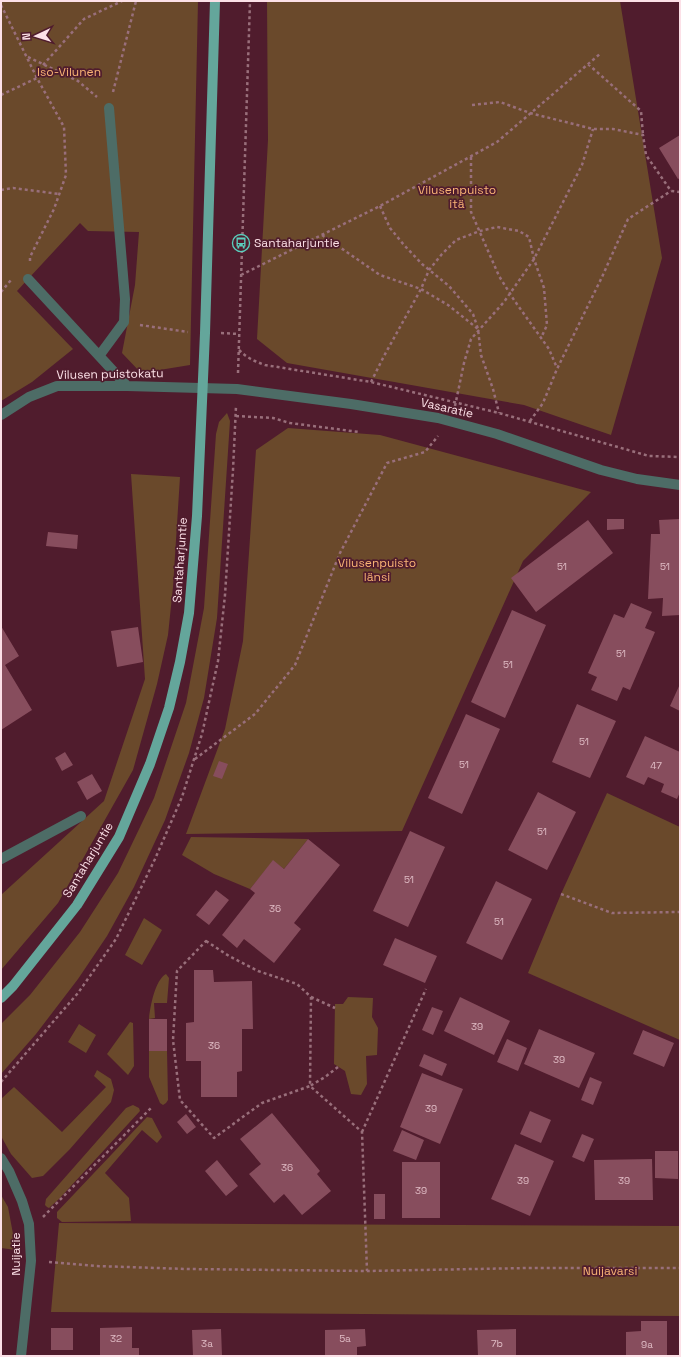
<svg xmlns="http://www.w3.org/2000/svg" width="681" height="1357" font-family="'Space Grotesk',sans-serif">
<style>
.green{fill:#6a492b}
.building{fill:#874d5d}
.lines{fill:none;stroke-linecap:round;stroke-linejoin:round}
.path{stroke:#996f7b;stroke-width:2.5;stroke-dasharray:3 3;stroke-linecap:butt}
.minor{stroke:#4d6c66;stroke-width:10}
.major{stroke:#64a69b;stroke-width:10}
.labels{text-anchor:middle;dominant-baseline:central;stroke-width:3.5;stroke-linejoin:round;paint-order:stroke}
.number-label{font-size:10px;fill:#dfbbc4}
.park-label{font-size:12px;fill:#f9b475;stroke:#501c2d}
.poi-label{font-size:12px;fill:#fce0e7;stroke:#501c2d;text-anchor:start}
.street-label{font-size:12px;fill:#fce0e7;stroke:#501c2d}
</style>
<rect width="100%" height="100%" fill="#501c2d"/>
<path class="green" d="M1,1H198L190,365L141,373L122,353L135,285L139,232L88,231L80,223L17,291L73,349L32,382L1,401Z
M267,1H620L662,258L611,435L524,405L287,363L257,339L268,140Z
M227,413L230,421L217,618L204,698L189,753L165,820L134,887L107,936L78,979L36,1034L1,1074V1024L30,995L80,932L118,873L154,798L186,703L204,608L216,434L219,422Z
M288,428L380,435L591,492L523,561L402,831L186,834L225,729L243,641L256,450Z
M131,474L180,477L173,587L168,635L157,684L133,770L58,903L1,970V895L104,801L145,679Z
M607,793L680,827V1040L528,973L561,894Z
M191,837L308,839L284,869L273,861L250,889L214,874L182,855Z
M144,918L162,930L142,965L125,955Z
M166,974L169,978L167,1003H154L155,1018L149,1019C150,1007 155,980 166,974Z
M348,997L373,998L372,1017L378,1028L377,1055L366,1056L367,1084L361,1095L351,1094L345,1071L334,1064L335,1004H343Z
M130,1022L133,1023L134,1066L128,1075L107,1054Z
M79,1024L96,1035L86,1053L68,1042Z
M149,1051H167L168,1100L166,1103L163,1105L160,1103L149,1077Z
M97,1070L111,1079L114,1090L111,1102L70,1149L43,1176L32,1178L11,1154L1,1136V1099L14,1087L62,1132L106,1087L94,1076Z
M133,1105L139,1108L140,1111L59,1199L49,1208L47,1207L45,1205L46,1199L126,1108Z
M147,1117L152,1118L162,1137L157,1143L142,1130L105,1173L129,1198L131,1221L62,1222L57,1218V1212Z
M1,1195L8,1207L16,1250L1,1248Z
M59,1223L680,1226V1316L51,1312Z"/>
<path class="building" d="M680,135V178L678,179L659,148Z
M607,519H624V529L607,530Z
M680,519V615L662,616L663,598L648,599L651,534H660L659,520Z
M588,520L613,553L536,612L511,578Z
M48,532L78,535L77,549L46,546Z
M631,603L652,612L645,628L655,632L630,690L623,687L617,701L591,690L597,677L588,673L614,614L624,618Z
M512,610L546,625L505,718L471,702Z
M1,626L19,656L5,665L32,710L1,730Z
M138,627L143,662L117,667L111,631Z
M680,684V711L670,706Z
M577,704L616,721L590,778L552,762Z
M466,714L500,729L462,814L428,798Z
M645,736L680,752V792L677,799L661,792L664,784L648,777L644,785L626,777Z
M65,752L73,765L62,771L55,758Z
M219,761L228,764L222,779L213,776Z
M92,774L102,791L87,800L77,782Z
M538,792L576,812L547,870L508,850Z
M410,831L445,847L408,927L373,911Z
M308,839L340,865L294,923L301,929L274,963L244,939L237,948L222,935L255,893L250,889L273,860L284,869Z
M496,881L532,899L502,960L466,943Z
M216,890L229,900L209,925L196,915Z
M395,938L437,956L425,983L383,965Z
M194,970H213L214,982L252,981L253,1029H242V1071L237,1072V1097H201V1061H186V1023L194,1022Z
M460,997L510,1021L494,1055L444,1031Z
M432,1007L443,1011L433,1035L422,1030Z
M149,1019H167V1051H149Z
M539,1029L595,1053L579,1088L524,1064Z
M643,1030L674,1043L664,1067L633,1054Z
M507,1039L527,1048L518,1071L497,1062Z
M424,1054L447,1064L442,1076L419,1066Z
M422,1073L463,1089L440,1144L400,1127Z
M590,1077L602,1082L593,1105L581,1100Z
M530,1111L551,1120L541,1143L520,1134Z
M272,1113L320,1171L317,1174L331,1191L302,1215L284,1194L274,1203L249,1174L261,1164L240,1139Z
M186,1114L196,1127L187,1134L177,1122Z
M402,1130L424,1140L416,1160L393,1151Z
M582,1134L594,1139L584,1162L572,1157Z
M515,1144L554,1161L530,1216L491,1199Z
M655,1151H678V1179L655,1178Z
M652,1159L653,1200H595L594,1160Z
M217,1160L238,1186L226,1196L205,1171Z
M402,1162H440V1218H402Z
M374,1194H385V1219H374Z
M641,1321H667V1356H626V1332L641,1331Z
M132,1327V1348H139V1356H100V1328Z
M51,1328H73V1350H51Z
M221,1329L222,1356H193L192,1330Z
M365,1329L366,1346L357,1347V1356H325V1330Z
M516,1329V1356H478L477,1330Z"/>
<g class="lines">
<path class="path" d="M1,5L37,78L64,127L66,175L54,209L30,257V262
M28,57L78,81L97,97
M588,64L641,111L643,135
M43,65L84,19L122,1
M113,92L136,1
M1,95L37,78
M472,105L500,102L530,113L593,129H613L643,135L646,155L671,191L680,192
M471,157V212L499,276L514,300L549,349L557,368
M1,190L13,188L59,194
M380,206L390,228L404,245L422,264L449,286L473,314L478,329L481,355L493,389L499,413
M322,235L380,275L421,289L448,305L478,329
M241,275L380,206L497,142L601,53
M1,292L11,280
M140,325L188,332
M221,333L239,334
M239,350C247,358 254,361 265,365L371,382L499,413L649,456L680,457
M238,373L250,1
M371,382L384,356L421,289L429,270L442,254L456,240L480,231L497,227L519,231L529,237L534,259L544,288L547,325L541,338
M455,406L464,363L471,339L504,302L534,259L582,165L593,129
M236,416L273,418L290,423L359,432
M530,421L543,403L557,369L602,277L628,219L671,191
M195,759L255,714L295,665L340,553L387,463L425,452L438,436
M561,894L612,913L680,912
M206,941L229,956L258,971L297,984L311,997L310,1086L262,1103L214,1138L180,1100L173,1040L177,971Z
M311,997L335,1008
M338,1067L325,1077L310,1086L362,1132L367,1271
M1,1082L78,993L116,939L155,859L182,797L202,734L218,661L225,595L233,470L236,406
M362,1132L426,989
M43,1217L151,1108
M49,1262L96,1266L187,1269L367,1271L528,1268H680"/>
<path class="minor" d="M28,279L127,386
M99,356L124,322L125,299L109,108
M1,415L29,397L57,386H127L237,389L351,404L438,418L497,434L601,470L637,479L680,485
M1,859L81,816
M1,1158L9,1171L22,1201L29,1224L31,1261L21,1356"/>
<path class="major" d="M1,998L13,986L77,905L119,837L150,764L169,708L180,662L189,613L197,516L205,333L215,1"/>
</g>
<defs>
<g id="bus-ring" transform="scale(0.9)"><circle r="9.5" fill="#501c2d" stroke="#5acebd" stroke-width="1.5"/><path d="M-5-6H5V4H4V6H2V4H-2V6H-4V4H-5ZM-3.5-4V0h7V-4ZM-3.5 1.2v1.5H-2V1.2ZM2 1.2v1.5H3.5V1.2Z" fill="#5acebd"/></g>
</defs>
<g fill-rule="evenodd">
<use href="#bus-ring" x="241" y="243"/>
</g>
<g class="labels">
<g class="number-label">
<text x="562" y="566">51</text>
<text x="665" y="566">51</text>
<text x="621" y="653">51</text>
<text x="508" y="664">51</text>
<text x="584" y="741">51</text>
<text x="464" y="764">51</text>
<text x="656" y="765">47</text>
<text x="542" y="831">51</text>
<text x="409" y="879">51</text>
<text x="275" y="908">36</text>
<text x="499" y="921">51</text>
<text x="477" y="1026">39</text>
<text x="214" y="1045">36</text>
<text x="559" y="1059">39</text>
<text x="431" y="1108">39</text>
<text x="287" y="1167">36</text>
<text x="523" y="1180">39</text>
<text x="624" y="1180">39</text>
<text x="421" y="1190">39</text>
<text x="116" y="1338">32</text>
<text x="345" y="1338">5a</text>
<text x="207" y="1343">3a</text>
<text x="497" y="1343">7b</text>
<text x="647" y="1344">9a</text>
</g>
<g class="park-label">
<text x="69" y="72">Iso-Vilunen</text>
<text x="457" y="190">Vilusenpuisto<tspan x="457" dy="14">itä</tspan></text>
<text x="377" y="563">Vilusenpuisto<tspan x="377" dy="14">länsi</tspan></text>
<text x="610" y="1271">Nuijavarsi</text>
</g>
<g class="poi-label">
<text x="254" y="243">Santaharjuntie</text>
</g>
<g class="street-label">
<text transform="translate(110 374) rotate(-1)">Vilusen puistokatu</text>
<text transform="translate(447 408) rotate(13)">Vasaratie</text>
<text transform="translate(180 560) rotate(-86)">Santaharjuntie</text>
<text transform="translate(88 860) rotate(-59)">Santaharjuntie</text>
<text transform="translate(16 1254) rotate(-90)">Nuijatie</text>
</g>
</g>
<rect width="681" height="1357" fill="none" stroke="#fce0e7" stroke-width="4"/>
<g transform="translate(36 36) rotate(266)" stroke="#501c2d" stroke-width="3" paint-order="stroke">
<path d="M0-3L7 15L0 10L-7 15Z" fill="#fce0e7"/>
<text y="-6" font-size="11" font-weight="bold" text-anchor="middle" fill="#fce0e7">N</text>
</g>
</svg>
